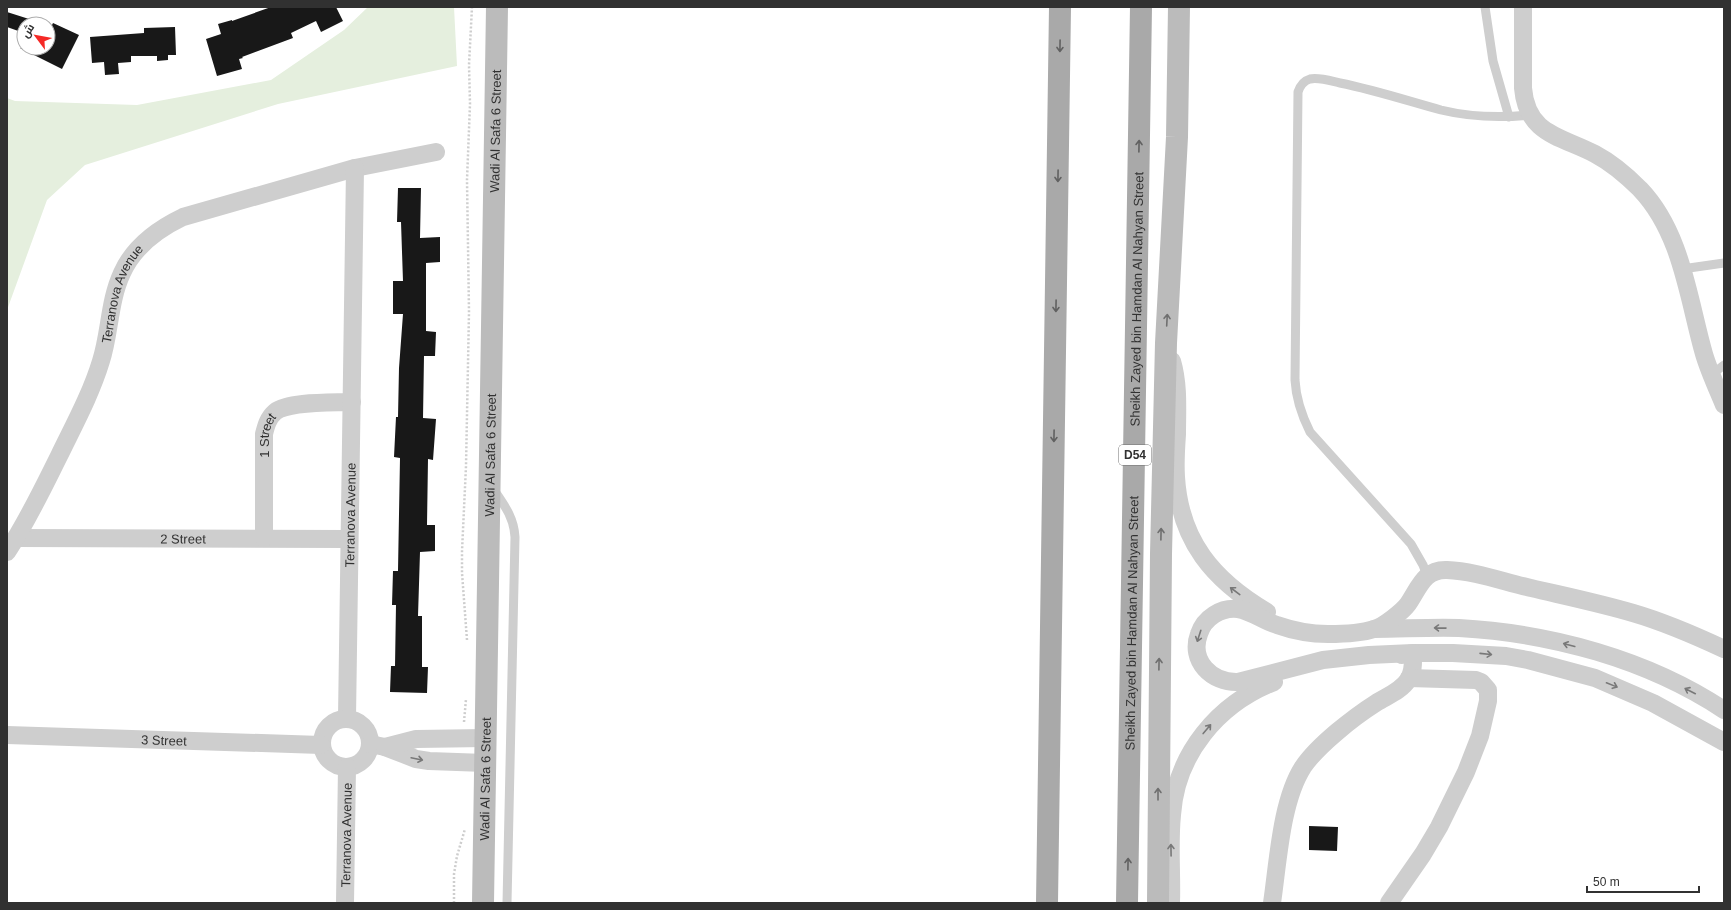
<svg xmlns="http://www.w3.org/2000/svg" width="1731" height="910" font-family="Arial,Cairo,sans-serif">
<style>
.green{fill:#e5efde}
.building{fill:#181818}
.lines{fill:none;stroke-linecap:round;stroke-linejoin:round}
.path{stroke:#cecece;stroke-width:2.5;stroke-dasharray:2 2;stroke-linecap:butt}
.lane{stroke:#cecece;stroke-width:9}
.street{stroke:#cecece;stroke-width:18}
.secondary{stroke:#bbb;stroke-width:22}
.primary{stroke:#a9a9a9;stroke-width:22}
.oneway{stroke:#616161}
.oneway2{stroke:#6f6f6f}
.oneway3{stroke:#787878}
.labels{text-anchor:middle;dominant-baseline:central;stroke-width:4;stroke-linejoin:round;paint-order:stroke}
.shield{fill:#fff;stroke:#6f6f6f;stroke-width:1}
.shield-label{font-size:12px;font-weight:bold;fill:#313131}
.street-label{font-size:13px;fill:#313131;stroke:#fff}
</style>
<rect width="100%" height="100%" fill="#fff"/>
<path class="green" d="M368,7H454L457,66L278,104L85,165L47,200L7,310V98L15,101L137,105L271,80L344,30Z"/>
<path class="building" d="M271,7H336L343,21L321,32L316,21L291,33L293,38L242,57L243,58L239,59L242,69L217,76L206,39L221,34L218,24L232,20V21Z
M7,12L29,19L27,24H24V33L7,27Z
M53,23L79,35L62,69L20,48H48V33Z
M175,27L176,55H168V60L157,61V56H131V62L118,63L119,74L105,75L104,62L92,63L90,37L144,33V28Z
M398,188H421L420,238L440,237V262L426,263V331L436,332L435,356H424L423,418L436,419L433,460L428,459L427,525H435V551L420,552L418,616H422V667H428L427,693L390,692L391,666H395L396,605H392L393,571H398L400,458L394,457L396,417H398L399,368L403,314H393V281H403L401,222H397Z
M1309,826L1338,827L1337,851L1309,850Z"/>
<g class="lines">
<path class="path" d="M467,640L462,573V551L466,466L469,312L467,180L470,104L469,65L472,7
M464,722L466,699
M454,903V874L457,856L465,829"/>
<path class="lane" d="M1485,7L1493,61L1509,117
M1682,269L1724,263
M1711,375L1724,365
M494,490C505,506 514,518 515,537L507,903
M1427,575L1423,565L1411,544L1310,432C1301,414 1296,399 1295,380L1298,92C1300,86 1303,81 1310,79C1319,77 1331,81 1340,83C1375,90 1408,101 1441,110C1470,117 1500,118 1530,115"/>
<g class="street">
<path d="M1523,7V88C1527,135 1561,136 1595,154C1612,163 1627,176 1640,189C1682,233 1688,298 1704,354C1709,371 1717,388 1724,405"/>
<path d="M1172,361C1179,385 1177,410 1177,434C1176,448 1175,462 1176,477C1180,541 1213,580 1267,612"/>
<path id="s1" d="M16,538L349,539"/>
<path id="s2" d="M264,538V434C266,426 268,418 275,412C289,401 334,403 352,402"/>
<path id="s3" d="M7,552C27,522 43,488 59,456C74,425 91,394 101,361C110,333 109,301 122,273C134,246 158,229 183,217L355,168L436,152"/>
<path d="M1374,629C1402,629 1431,627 1459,628C1550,633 1647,659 1724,710"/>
<path d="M1402,655L1413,653H1453L1506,656L1528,660L1595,678L1653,703L1724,742"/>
<path id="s4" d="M347,718L355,168"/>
<circle cx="346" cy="743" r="24"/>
<path id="s5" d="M7,735L321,745"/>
<path d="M370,744L385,747L416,759L429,761L485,763"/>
<path d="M385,747L416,739L485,738"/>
<path id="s6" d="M345,903L347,767"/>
<path d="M1171,903C1172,874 1169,844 1172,815C1176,754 1218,704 1274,682"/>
<path d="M1272,903C1278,863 1281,801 1303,767C1318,745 1354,717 1376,703C1387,696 1401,691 1408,680C1414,672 1413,662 1413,653L1369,655L1323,660L1238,682C1212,683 1189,661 1199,634C1204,618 1221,607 1238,609C1251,611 1264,621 1277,625C1294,631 1310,634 1328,634C1341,634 1362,633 1374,629C1383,627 1403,611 1408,604C1419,588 1424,569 1447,570C1475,571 1504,582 1531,588C1565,596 1599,603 1633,613C1664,622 1694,635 1724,649"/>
<path d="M1389,903L1423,854L1439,827L1466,772L1480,736L1488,701V690L1481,682L1476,680L1409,678"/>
</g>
<g class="secondary">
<path id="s7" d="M483,903L497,7"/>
<path d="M1158,903L1161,554L1166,343L1177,137L1179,7"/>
</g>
<g class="primary">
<path d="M1047,903L1060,7"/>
<path id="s8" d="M1127,903L1141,7"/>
</g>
</g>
<defs><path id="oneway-shaft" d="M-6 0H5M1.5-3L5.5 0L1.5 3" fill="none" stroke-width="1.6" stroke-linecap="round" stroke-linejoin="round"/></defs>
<g class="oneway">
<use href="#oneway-shaft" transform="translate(1060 46) rotate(91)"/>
<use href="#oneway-shaft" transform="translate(1139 146) rotate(-89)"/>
<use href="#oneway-shaft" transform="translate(1058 176) rotate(91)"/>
<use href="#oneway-shaft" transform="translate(1056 306) rotate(91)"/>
<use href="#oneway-shaft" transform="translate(1054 436) rotate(91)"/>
<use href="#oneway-shaft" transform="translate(1128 864) rotate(-89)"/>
</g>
<g class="oneway2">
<use href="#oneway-shaft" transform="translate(1167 320) rotate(-87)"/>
<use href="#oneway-shaft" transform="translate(1161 534) rotate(-89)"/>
<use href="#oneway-shaft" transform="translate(1159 664) rotate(-89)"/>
<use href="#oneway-shaft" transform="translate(1158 794) rotate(-90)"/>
</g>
<g class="oneway3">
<use href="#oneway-shaft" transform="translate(1235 591) rotate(-143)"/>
<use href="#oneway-shaft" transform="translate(1440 628) rotate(-179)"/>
<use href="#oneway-shaft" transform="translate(1199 636) rotate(108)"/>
<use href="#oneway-shaft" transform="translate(1569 645) rotate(-165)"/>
<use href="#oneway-shaft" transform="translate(1486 654) rotate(6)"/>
<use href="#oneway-shaft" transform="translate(1612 685) rotate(22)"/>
<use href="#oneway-shaft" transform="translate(1690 691) rotate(-153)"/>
<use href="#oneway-shaft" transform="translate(1207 729) rotate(-50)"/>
<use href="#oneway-shaft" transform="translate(417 759) rotate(12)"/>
<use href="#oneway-shaft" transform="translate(1171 850) rotate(-91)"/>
</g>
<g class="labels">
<rect class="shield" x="1119" y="445" width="32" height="20" rx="3"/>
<g class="shield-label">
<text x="1135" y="455">D54</text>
</g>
<g class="street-label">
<text stroke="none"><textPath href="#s7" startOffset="772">Wadi Al Safa 6 Street</textPath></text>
<text stroke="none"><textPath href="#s3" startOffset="284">Terranova Avenue</textPath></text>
<text stroke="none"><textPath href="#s8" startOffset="604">Sheikh Zayed bin Hamdan Al Nahyan Street</textPath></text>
<text stroke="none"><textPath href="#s2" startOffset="103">1 Street</textPath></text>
<text stroke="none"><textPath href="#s7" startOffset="448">Wadi Al Safa 6 Street</textPath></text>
<text stroke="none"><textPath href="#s4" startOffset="203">Terranova Avenue</textPath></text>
<text stroke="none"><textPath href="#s1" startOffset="167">2 Street</textPath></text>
<text stroke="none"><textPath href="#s8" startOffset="280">Sheikh Zayed bin Hamdan Al Nahyan Street</textPath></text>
<text stroke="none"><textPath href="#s5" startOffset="157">3 Street</textPath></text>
<text stroke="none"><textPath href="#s7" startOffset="124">Wadi Al Safa 6 Street</textPath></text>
<text stroke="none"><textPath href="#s6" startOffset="68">Terranova Avenue</textPath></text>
</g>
</g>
<rect width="1731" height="910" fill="none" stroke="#313131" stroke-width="16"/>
<g transform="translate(36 36) rotate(302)"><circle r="19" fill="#ffffff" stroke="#adadad"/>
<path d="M0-3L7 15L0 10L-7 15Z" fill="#f52926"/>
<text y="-6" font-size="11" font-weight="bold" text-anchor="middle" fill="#313131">ش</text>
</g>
<path d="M1587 886v6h112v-6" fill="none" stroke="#313131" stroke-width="2"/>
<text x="1593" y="886" font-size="12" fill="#313131" stroke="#ffffff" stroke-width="3" paint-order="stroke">50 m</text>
</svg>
